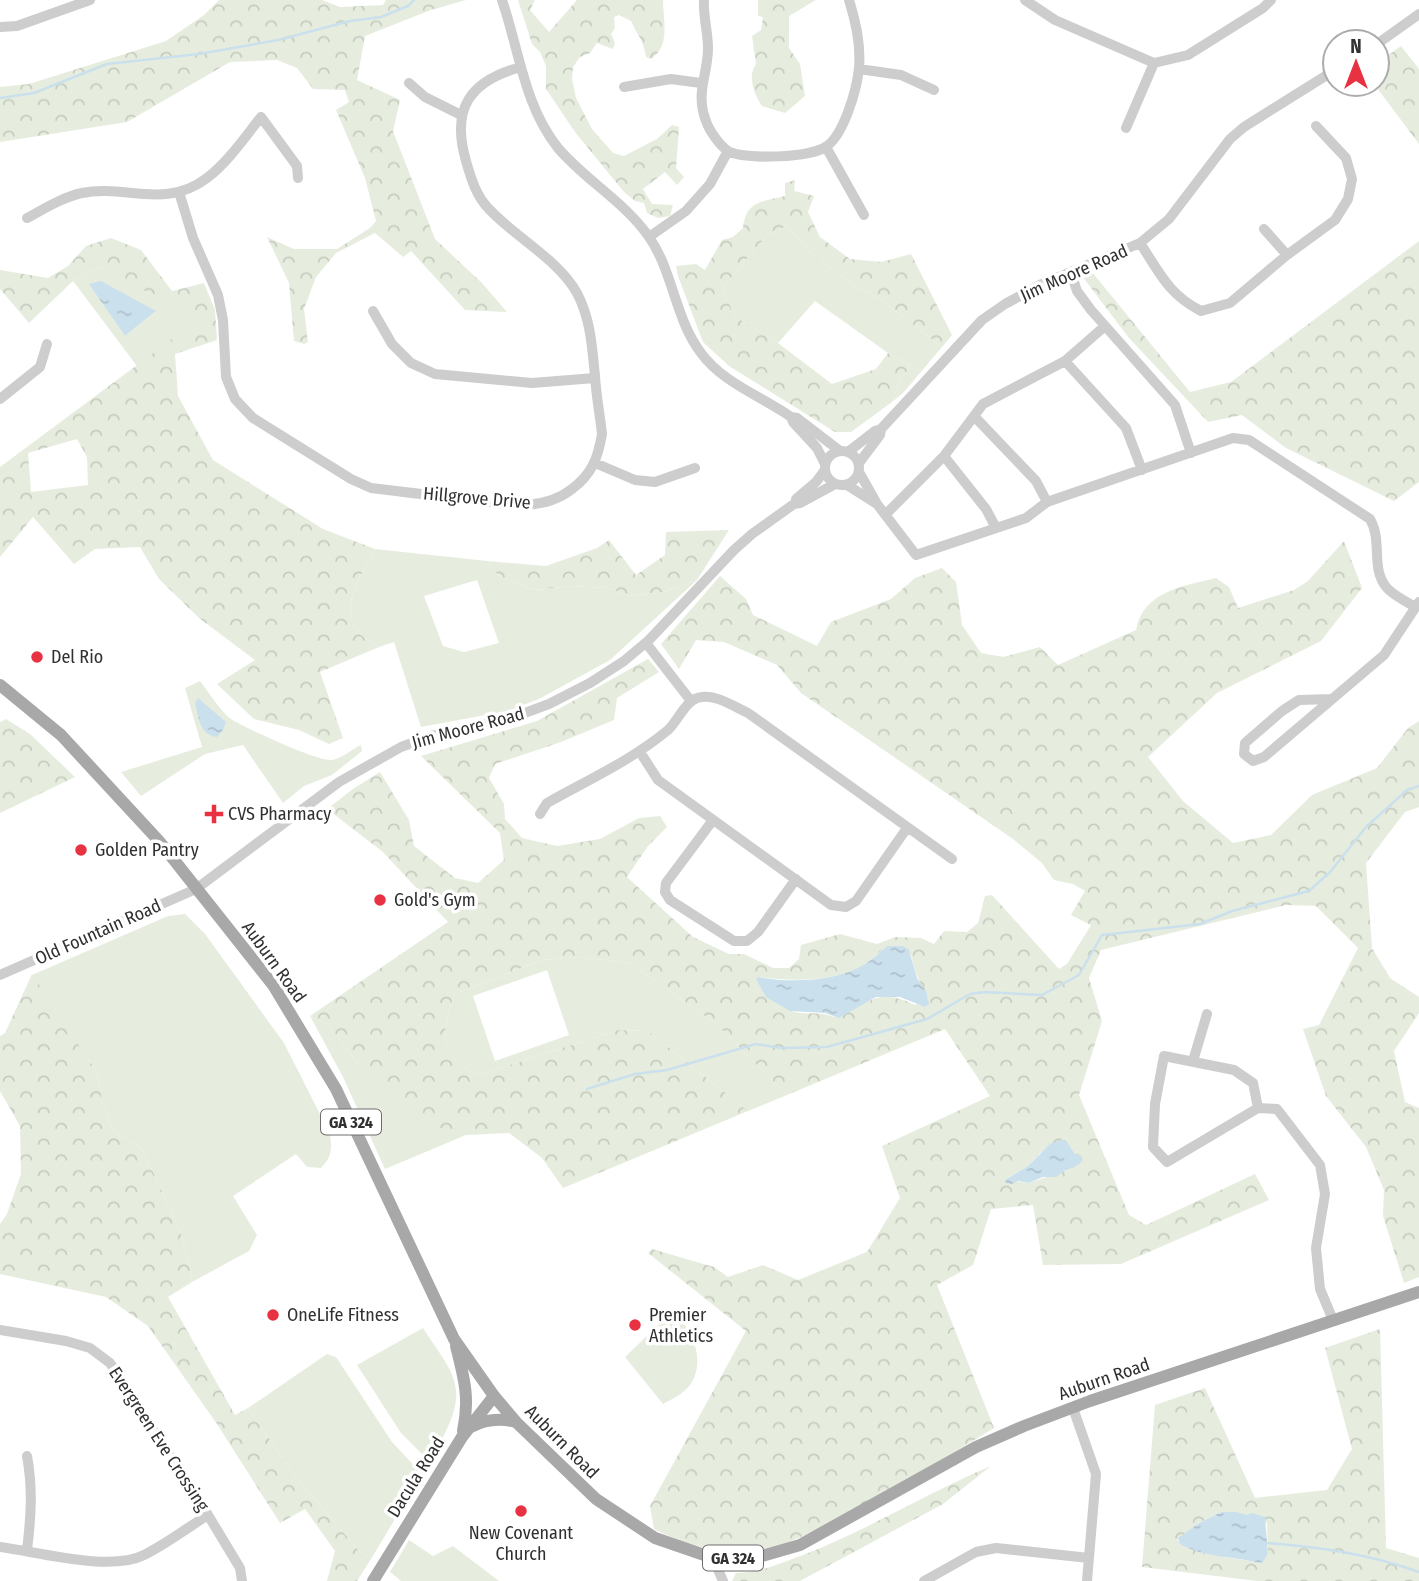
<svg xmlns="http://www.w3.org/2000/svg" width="1419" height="1581" font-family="'Fira Sans Condensed',sans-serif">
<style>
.grass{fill:#e6edde;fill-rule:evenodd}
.forest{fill:url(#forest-crowns);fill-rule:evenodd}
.water{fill:url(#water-ripples)}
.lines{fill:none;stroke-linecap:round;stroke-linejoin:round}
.stream{stroke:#cae0ed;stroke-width:2.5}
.minor{stroke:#cdcdcd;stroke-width:10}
.major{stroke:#a8a8a8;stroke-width:12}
.poi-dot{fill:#e83242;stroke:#fff;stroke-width:2.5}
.labels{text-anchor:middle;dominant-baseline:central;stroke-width:7;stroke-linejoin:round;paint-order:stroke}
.shield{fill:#fff;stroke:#6e6e6e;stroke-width:2}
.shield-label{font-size:16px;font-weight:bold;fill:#303030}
.street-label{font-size:18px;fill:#303030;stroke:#fff}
.poi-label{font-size:18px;fill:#303030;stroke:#fff;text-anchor:start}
</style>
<defs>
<pattern id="forest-crowns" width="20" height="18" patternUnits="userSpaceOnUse" patternTransform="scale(1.75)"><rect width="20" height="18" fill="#e6edde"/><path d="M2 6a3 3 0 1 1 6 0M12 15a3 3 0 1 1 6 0" fill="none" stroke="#c6ccbf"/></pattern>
<pattern id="water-ripples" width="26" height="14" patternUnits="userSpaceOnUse" patternTransform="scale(1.75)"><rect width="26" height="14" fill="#cae0ed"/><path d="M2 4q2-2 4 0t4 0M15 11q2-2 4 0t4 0" fill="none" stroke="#aec0cc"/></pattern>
</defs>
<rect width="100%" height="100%" fill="#fff"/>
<path class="grass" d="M787,226L810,252L854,286L879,298L942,347L903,393L892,402L900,381L911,365L888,353L815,301L778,343L734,316L723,287L768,234Z
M99,267L200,319L137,366L73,281ZM90,284L155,311V312L125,336Z
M375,549L487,561L499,576L534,590L573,586L608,588L630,596L664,592L697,580L610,660L539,699L507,711L421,727L394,642L379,647C373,643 365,639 360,634C336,610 363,572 375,549ZM477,580L499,643L464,652L443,646L424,596Z
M200,681C208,691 221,712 231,719C245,728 318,762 332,760C343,758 350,750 361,745L362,751L332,775L304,786L283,803L243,745L205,754L141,796L121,772L202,747L185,688Z
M185,914L205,934L284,1043L330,1134C332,1149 332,1157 321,1168L307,1167L296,1154L233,1196L257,1235L249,1251L192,1282L189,1263L181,1233L152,1170L141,1148L113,1131L103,1105L97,1072L32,975L168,916Z
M578,957L630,963L715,1023L787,1095L748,1111L648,1031L618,1030L480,1075C474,1072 465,1069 460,1064C438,1045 445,1017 455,994L542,960ZM547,970L569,1035L495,1061L473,996Z
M310,1016L329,1025L358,1064L408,1118L466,1135L385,1169L343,1077Z
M673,1311C692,1328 707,1361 690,1385C683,1394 672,1399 663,1404L625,1357Z
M423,1328C449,1369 470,1384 445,1433C440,1443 437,1455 427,1459L401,1433L357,1365Z
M327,1354L336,1357L392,1442L422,1474L371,1559L360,1552L295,1476L248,1408Z
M409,1540L433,1556L453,1546L499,1581H401L390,1572Z"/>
<path class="forest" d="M219,0H322L340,7L383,5L386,0H466L431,10L365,36L357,80L400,100L393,131L435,239L482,283L507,312L465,310L411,251L403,257L375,233L336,253L316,277L304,309L308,342L304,344L294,341L289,283L267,237L294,249H337L370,228L376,221L365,178L336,110L349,102L345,90L313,89L297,68L277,60L230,62L127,122L0,142V87L29,84L166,41L204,15Z
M518,0H535L530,10L549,32L577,0H663C663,20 671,46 651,59L646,57C643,38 638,37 631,21L619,15L614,17L615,28L611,34L615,43L613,49L597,43L590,53L580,57L573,67L572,79L576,98L592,129L613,153L624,156L657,139L672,125L679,127L676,168L684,177L677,185L665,172L643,189L652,204L673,205L670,216L658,218L647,213L644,203L635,201L624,192L575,132L546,89V66L540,52L532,44Z
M758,0H816L789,16V48L800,64L805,96L785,113L762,106C754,94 747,77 756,64L752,36L761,30L763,17L758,16Z
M1401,46L1419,69V144L1374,84H1377V63Z
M795,180L794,191L814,196L808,212L820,237L850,259L881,262L911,254L952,335L942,347L879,298L854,286L810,252L787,226L768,234L723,287L734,316L778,343L832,384L876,369L888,353L911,365L900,381L892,402L851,432H835L729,366L703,342L678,276L676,266L696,264L705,270L722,240L733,237L743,228C746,200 762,202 785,196V183Z
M111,238L141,250L172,291L204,283L215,310L217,340L175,354L178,396L213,460L323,529L375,549C363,572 336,610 360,634C365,639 373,643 379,647L320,672L343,738L329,744L299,730L254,719L217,684L255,660L199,618L159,579L140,547L95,549L74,564L33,517L0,557V467L199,319L99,267L73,281L29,323L0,289V270L48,278L68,266L86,246ZM77,439L87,457L88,485L31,492L28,453Z
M1419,241V482L1394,501L1286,448L1242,415L1208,422L1129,338L1082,276L1092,272L1190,392L1231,382Z
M729,530L697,580L664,592L630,596L608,588L573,586L534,590L499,576L487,561L546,566L597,548L609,540L636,575L665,555L666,532Z
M1344,541L1362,588L1321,641L1217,693L1148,757L1183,801L1233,843L1271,835L1312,795L1377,768L1408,728L1419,721V807L1405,812L1366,863L1372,948L1390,978L1419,997V1013L1394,1051L1405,1102L1419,1108V1277L1404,1283L1383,1216L1384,1190L1366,1147L1326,1096L1303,1029L1319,1025L1358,948L1316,906L1286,905L1101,950L1089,978L1102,1021L1079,1095L1129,1215L1146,1225L1255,1174L1269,1200L1121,1264L1043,1265L1033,1205L991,1209L973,1265L937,1285L994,1428C947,1457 899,1485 851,1511C825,1524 791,1545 763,1550C726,1557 686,1545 654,1529L650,1506L746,1331L648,1253L652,1249L714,1267L728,1277L763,1265L798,1280L867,1252L900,1198L882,1146L990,1096L945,1029L787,1095L715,1023L630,963L578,957L542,960L455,994C445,1017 438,1044 460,1064C465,1069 474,1072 480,1075L618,1030L648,1031L748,1111L563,1188L542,1158L509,1133L466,1135L408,1119L358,1064L329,1025L310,1016L448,922L383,852L327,809L353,789L380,772L409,820L414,846L455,878L478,883L504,860L500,833L421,756L537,721L648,659L659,672L617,698L614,720L561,742L495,764L489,778L504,804L505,819L522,838L557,846L600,839L639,818L660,816L667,827L648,846L627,877L693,937L729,954H744L773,968H789L799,959L801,945L840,934L877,944L895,937L921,938L934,944L944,931L967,932L978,923L985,896L992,895L1059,969L1067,964L1091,925L1071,915L1085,891L1073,884L1054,880L1042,863L1013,839L801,693L777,665L724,642L696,640L679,669L661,644L720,576L746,599L753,615L817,646L831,622L891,599L915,578L942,568L956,582L962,625L981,653L1003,657L1040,647L1058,665L1136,630C1143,591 1184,586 1216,578L1229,587L1238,608L1294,590L1308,581ZM887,946C918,945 908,956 918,978C921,986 926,991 928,999L915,1005C875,985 869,1006 834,1017C823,1012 813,1014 800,1013C780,1011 770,991 758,977C791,981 836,983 865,964C873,959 879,952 887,946ZM1066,1140L1075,1154L1067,1170L1029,1183L1005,1180L1028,1166L1040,1153Z
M6,719L30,734L75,777L0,813V722Z
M32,974L97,1072L103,1105L113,1131L141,1148L152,1170L181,1233L189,1263L192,1282L168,1297L235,1415L248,1408L295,1476L360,1552L371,1559L357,1581H327L335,1551L305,1509L280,1523L217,1424L148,1326L106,1297L0,1274V1224L7,1214L21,1174L20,1126L0,1091V1036L5,1033Z
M1380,1329L1386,1548L1419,1558V1581H1257L1142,1567L1155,1405L1205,1388L1255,1498L1327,1490L1352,1449L1325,1348ZM1221,1512H1237L1267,1523L1268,1553L1259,1563C1231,1556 1201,1558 1177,1540L1199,1523Z
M991,1466L943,1504L800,1581H732L736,1573C763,1572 778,1564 803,1555C868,1530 927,1493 991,1466Z"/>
<path class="water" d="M101,281L156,311L125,336L89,284Z
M198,698L226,722L223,730L217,737C199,735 199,717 195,703Z
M887,946H903L909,950L917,978L926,991L929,1004L925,1007L900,997H876L839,1018L825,1013L790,1011L766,997L756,979L758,977C790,983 837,982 865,964C873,959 880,952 887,946Z
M1060,1140H1066L1075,1154L1081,1156L1082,1161C1075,1170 1063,1168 1057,1177H1043L1029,1183L1018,1181L1012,1184L1006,1183L1005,1180L1028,1166L1050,1144Z
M1221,1512H1237L1247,1515L1252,1513L1265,1517L1268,1553L1263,1562L1259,1563C1233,1556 1204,1558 1180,1544L1178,1538L1199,1523Z"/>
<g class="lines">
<path class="stream" d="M0,98L34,93L107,64L199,54L278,40L350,21L381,17L408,6L414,0
M587,1089L635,1074L667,1070L756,1044L782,1048L827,1047L927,1019L970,994L985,992L1042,995L1079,975L1102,935L1200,924L1232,911L1309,891L1331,871L1366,827L1407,790L1419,786
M1267,1543C1320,1547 1369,1554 1419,1572"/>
<path class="minor" d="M502,0C519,49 524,106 558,148C585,180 625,202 649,237C673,271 675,319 701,353C723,383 761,396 791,417L797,418L840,451
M704,0C703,16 708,32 708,48C708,75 695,92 706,121C709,130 719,145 728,151C744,160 812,158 827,146C844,134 857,89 859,68C861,45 856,22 849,0
M1025,0L1055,20L1154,63L1188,55L1263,8L1271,0
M0,27L17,26L90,0
M1377,44L1419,14
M859,69L901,75L934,90
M409,83L425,97L461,115
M624,87L671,79L701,83
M1126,128L1154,63
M826,147L864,215
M179,192L193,238L218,295L223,320L226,377L235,399L253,418L351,479L371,488C403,492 436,496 468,499C505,504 541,513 572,489C592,474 598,458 602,434C600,415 596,395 595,376C592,347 591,320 577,293C559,260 515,237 489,209C476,196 471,178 466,161C451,109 469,81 521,67
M27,218C44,209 63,197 82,193C125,184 165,210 207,178C228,162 245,137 261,117L297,166L298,178
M1264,229L1287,255
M649,237L686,211L710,184L728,151
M1140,243C1160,273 1168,294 1201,311L1230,303L1287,255L1335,220L1348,199L1352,179L1346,158L1316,126
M1071,273L1077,291L1091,310L1175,405L1191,453
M373,311L392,344L411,363L435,374L532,383L595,378
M1065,361L1126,428L1142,470
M0,399L40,367L47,344
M974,416L1036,481L1047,502
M791,417L793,422L817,448L825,464
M825 468a17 17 0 1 1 34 0a17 17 0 1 1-34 0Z
M848,452L875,431L881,429
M944,456L986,509L996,528
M595,463L635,480L655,482L695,468
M859,463L880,435L881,429L982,320L1005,304L1042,284L1140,243L1169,219L1230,139L1244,127L1335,70
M859,472L877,504L916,555L1026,518L1047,502L1233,438L1249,440L1370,519C1383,541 1370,569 1387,588C1394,596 1406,601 1415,607
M847,485L877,504
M796,499L816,482L825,470
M886,514L944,456L983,404L1065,361L1105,326
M646,643L691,701
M1331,699L1299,700L1282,711L1245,743L1244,754L1253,761L1264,757L1384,655L1419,602
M640,752L658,780L831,905L846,907L856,901L907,828
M540,814L547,803C588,780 632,760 668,730C679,720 686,698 702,697C717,695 735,707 748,713L952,859
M713,820L666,883L665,892L670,900L734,941H747L758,932L796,879
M0,975L196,889L339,782L401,747L431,736L506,720L549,704L590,683L624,661L649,640L734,550L752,534L794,504L800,503L835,484
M1193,1061L1207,1014
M1258,1108L1253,1083L1234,1070L1164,1056L1155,1104L1153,1147L1167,1162L1258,1108L1277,1109L1320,1165L1325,1194L1316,1248L1320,1289L1333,1320
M0,1330L66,1341L90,1348L110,1363L208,1515L240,1568L242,1581
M1073,1408L1096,1474L1087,1581
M27,1456C33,1489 31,1517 27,1550
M0,1547C39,1552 110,1572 144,1555C166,1544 187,1528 208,1515
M713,1558L723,1581
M924,1581L976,1552L996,1548L1089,1558"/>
<path class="major" d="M0,685L61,735L159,841L273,985L336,1089L454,1339L494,1396L516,1422L596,1499L655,1538L713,1558H755L800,1545L976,1447L1024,1426L1090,1401L1419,1292
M456,1346C464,1378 470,1398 463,1431
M471,1427C486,1419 500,1418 516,1422
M373,1581L462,1437L494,1396"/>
</g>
<g class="poi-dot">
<circle cx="37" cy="657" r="7"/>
<path d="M210.5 803.5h7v7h7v7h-7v7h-7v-7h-7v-7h7z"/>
<circle cx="81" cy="850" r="7"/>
<circle cx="380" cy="900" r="7"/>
<circle cx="273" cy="1315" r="7"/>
<circle cx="635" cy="1325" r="7"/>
<circle cx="521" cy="1511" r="7"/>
</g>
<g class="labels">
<g class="shield">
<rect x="321" y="1109.5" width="60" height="25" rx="5"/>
<rect x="703" y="1545.5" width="60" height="25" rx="5"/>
</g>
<g class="shield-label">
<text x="351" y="1122">GA 324</text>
<text x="733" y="1558">GA 324</text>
</g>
<g class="street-label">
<text transform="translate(1074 273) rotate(-24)">Jim Moore Road</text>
<text transform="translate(477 498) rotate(5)">Hillgrove Drive</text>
<text transform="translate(468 728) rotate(-15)">Jim Moore Road</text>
<text transform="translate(98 932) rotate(-24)">Old Fountain Road</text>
<text transform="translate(274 962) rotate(54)">Auburn Road</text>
<text transform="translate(1104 1379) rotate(-19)">Auburn Road</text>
<text transform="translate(159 1439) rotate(57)">Evergreen Eve Crossing</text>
<text transform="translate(562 1442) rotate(45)">Auburn Road</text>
<text transform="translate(416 1477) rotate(-58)">Dacula Road</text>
</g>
<g class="poi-label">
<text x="51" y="657">Del Rio</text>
<text x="228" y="814">CVS Pharmacy</text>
<text x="95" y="850">Golden Pantry</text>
<text x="394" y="900">Gold's Gym</text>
<text x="287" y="1315">OneLife Fitness</text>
<text x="649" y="1315">Premier<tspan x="649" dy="21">Athletics</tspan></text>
<text x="521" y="1533" text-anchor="middle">New Covenant<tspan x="521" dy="21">Church</tspan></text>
</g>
</g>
<g transform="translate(1356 63)"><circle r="33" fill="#ffffff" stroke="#acacac" stroke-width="2"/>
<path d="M0-5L12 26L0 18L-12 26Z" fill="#e83242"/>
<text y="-10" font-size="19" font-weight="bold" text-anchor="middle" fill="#303030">N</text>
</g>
</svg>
